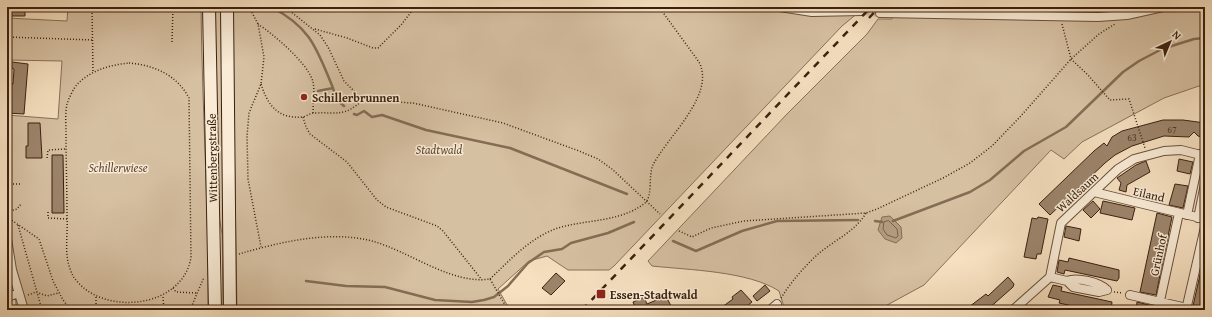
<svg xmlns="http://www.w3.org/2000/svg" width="1212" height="317" font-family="'Gentium Book Plus',serif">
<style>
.green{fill:#d6c0a2;stroke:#887058}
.water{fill:#b69f84;stroke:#846d55}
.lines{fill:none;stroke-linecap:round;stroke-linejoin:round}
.shore{stroke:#78604a;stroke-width:1}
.stream{stroke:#846d55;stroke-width:2.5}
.building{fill:#9c846b;stroke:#3a210f}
.street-tunnel{stroke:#d0ba9d;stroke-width:8;stroke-dasharray:8 4;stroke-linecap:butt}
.street-casing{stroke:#69513b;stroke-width:10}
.secondary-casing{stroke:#3a210f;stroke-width:14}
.path{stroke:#3a210f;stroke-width:1.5;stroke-dasharray:1 2;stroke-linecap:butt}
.street{stroke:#f9ebd6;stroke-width:8}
.secondary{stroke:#f9ebd6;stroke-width:12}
.rail{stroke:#3a210f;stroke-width:2.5;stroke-dasharray:7 7;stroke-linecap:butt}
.poi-dot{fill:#8f2418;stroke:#f9ebd6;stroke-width:1.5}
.labels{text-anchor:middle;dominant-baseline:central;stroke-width:3;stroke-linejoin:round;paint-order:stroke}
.number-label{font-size:10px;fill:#523a26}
.poi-label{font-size:12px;font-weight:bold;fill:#3a210f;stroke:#f9ebd6;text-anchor:start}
.park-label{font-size:12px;font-style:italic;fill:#614934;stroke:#f9ebd6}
.street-label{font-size:12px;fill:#3a210f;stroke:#f9ebd6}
</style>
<rect width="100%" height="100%" fill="#f6e0c0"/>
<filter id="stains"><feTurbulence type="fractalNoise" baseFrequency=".005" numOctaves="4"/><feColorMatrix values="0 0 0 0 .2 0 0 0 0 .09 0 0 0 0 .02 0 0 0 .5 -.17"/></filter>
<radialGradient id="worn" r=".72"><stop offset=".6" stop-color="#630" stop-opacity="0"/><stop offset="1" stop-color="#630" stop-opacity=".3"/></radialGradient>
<path class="green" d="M68,7H201C202,108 209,209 208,310H7V307L16,305L14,271L7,230V115L58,119L62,61L7,60V18L67,21Z
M214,7H223L227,310H223L222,234L217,204Z
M232,7H865L842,26L614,266L609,270H568L547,256L529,261L498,289L510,310H237Z
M897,7H1205V87L1199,86L1164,98L1082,142L1064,159L1051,150L924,285L878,310H785L779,291C748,271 689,270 652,266L648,261L787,114L867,34L878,19H892Z
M7,257L12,288L7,292Z"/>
<path class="water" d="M890,216L901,227L902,238L896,243L885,239L878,230L882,217Z"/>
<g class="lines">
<path class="shore" d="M889,221L897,229L898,236L896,238L887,235L883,229L884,222Z"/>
<path class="stream" d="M271,7C312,28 317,50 333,88
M318,91L333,88L336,99L344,106
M354,114L357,115L364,111L372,117L382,115L426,130L510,148L627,194
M875,221L882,222
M893,221L970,192L990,180L1024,151L1066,127L1123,72L1139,61L1162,49L1194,39L1205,38
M673,241L696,251L742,231L777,221L858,220
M306,281L346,286L385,287L435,300L472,302L484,300L494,297L508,286L528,263L544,252L562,249L571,243L608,233L634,222"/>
</g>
<path class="building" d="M11,7H25V16H10Z
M12,62L28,64L24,114L7,113L8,84H13L14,69L8,66Z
M1163,120H1183L1205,123V138L1198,136L1194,132L1189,137L1164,136L1132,146L1115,155L1105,163L1050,215L1039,204L1094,151L1104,143L1107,146L1112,137L1122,131Z
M28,123H40L42,158H26V146H28Z
M52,155H63L64,213H52Z
M1179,159L1193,162L1190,174L1177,171Z
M1146,161L1150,172L1127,185L1126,192L1119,190L1121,183L1117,178L1136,165Z
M1175,184L1188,186L1183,208L1169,205Z
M1093,201L1100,209L1091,218L1083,210Z
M1103,201L1135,208L1132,220L1100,213Z
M1157,213L1172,217L1156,295L1140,292Z
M1038,217L1048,219L1041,254H1037L1036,259L1024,257L1032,218L1037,219Z
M1066,226L1081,229L1079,241L1064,237Z
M1069,258L1119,270V278L1117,281L1065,270L1064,274L1057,272L1059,260L1068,262Z
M1202,266H1205V308L1193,306Z
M556,273L565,281L551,295L542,288Z
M1008,277L1014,284L1013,287L987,310H965L986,294L988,296Z
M765,285L770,291L757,301L753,296Z
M1053,285L1062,287L1061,291L1112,302L1111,310H1091L1059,303L1060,300L1048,297Z
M741,290L752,302L742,310H718L733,299L732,297Z
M666,296L673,310H636L633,302L644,297L647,304Z
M1137,302L1153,306L1152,310H1136Z"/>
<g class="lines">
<path class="street-tunnel" d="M862,11L880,13"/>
<g class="street-casing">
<path id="street" d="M780,7L812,12L862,11
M880,13L1098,17L1127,15L1163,7
M1094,192L1205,219
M1187,215L1200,154
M1198,218L1205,184
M7,239L12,270L24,310
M1050,277L1067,281L1073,287L1099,292L1107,290
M1067,281C1077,277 1099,282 1107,290
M1130,295L1187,308
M7,297L19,293
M770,310L777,304
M1013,310L1050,277L1061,223L1118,169L1134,159L1164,151L1181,150L1205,156
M1158,310L1179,213
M1186,310L1205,227"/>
</g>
<g class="secondary-casing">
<path id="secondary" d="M209,7L215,310
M227,7L230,310"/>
</g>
<path class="path" d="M92,7L93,73
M249,7L258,24L264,57L261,84L249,113L247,136L248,179L261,247
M285,7L320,35L328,47L344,81L363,100L413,103L503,123L579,151L598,159L612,169L660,214
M258,24C273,34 309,64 313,82C315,92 313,103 313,113
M1062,24L1071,59L1088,75L1110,100L1129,99L1145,148
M315,29L347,38L373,48H378L401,25L415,7
M7,37L93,40
M172,42L173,7
M129,63C154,65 177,75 189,98L191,257C183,310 99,317 73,276C71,272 69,266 68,262C65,247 68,231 67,216C67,189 66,161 66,134C66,125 65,113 67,104C69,98 72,92 75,87C88,71 109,65 129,63Z
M261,84C268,106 278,119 303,117C307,116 310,113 315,113C338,112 344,117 363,100
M303,117L306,127L310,134L347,162L377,200L386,207L437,226L443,231L482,280
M47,158L48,150L65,149
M7,184H20
M7,212L17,209L21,204
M48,212V218L67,219
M7,217L39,239L53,281L63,300L71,310
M18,225L42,310
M679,231L692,237L711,228L744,221L866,213L877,209L943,178L970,163L992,146L1019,118L1071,59L1099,34L1115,24
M239,254C280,242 330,230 372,241C409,251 452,285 490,279L508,310
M490,279C510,260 529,239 555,229C584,219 620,223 645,203C653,196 648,176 653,165C667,137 716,95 699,62L659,7
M173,288L176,292L196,293
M1114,292L1123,293
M28,295L36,292L47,296L58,293
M163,297L164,310
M781,298C791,282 804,267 817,255C834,240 855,232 866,213
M96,310V296
M190,310L204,277"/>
<use href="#street" class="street"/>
<use href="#secondary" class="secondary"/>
<path class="rail" d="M869,18L879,7
M582,310L871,7"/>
</g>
<g class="poi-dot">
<circle cx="304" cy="97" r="4"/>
<rect x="596" y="289" width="10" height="10" rx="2"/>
</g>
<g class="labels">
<g class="number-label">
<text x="1172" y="129">67</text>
<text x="1132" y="137">63</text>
</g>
<g class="poi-label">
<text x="312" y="97">Schillerbrunnen</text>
<text x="610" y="294">Essen-Stadtwald</text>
</g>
<g class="park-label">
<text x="439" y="149">Stadtwald</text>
<text x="118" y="167">Schillerwiese</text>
</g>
<g class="street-label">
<text transform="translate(212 158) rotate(-91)">Wittenbergstraße</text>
<text transform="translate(1077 192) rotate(-43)">Waldsaum</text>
<text transform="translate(1149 194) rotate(13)">Eiland</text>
<text transform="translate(1158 255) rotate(-78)">Grünhof</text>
</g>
</g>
<rect width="1212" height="317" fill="none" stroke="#f6e0c0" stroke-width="24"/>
<rect x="8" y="8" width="1196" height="301" fill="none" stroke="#3a210f" stroke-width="2"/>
<rect x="12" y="12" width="1188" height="293" fill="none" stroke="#3a210f"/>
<g transform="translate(1170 42) rotate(44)" stroke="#f9ebd6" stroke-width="3" paint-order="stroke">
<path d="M0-3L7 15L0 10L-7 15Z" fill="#3a210f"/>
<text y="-6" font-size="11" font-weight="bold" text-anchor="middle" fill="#3a210f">N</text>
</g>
<rect width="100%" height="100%" filter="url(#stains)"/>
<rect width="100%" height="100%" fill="url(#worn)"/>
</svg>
